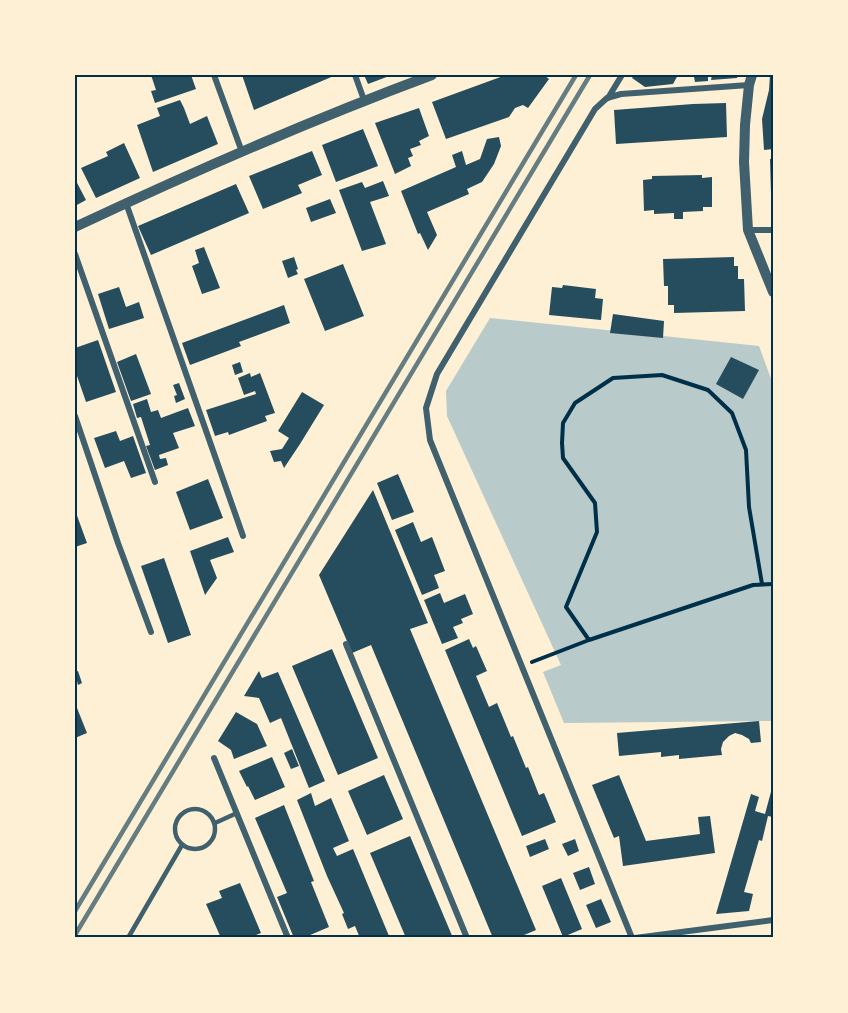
<svg xmlns="http://www.w3.org/2000/svg" width="848" height="1013" font-family="'Sofia Sans Condensed',sans-serif">
<style>
.green{fill:#b9caca}
.building{fill:#264d5e}
.lines{fill:none;stroke-linecap:round;stroke-linejoin:round}
.path{stroke:#003049;stroke-width:4}
.service{stroke:#3f606c;stroke-width:4.5}
.minor{stroke:#3f606c;stroke-width:6}
.tertiary{stroke:#3f606c;stroke-width:10}
.rail{stroke:#657d81;stroke-width:4.5}
.neatline{fill:none;stroke:#003049;stroke-width:2}
</style>
<rect width="100%" height="100%" fill="#fdf0d5"/>
<path class="green" d="M490,318L759,346L773,384V721L564,723L543,672L561,665L447,416L446,391Z"/>
<path class="building" d="M151,75H191L196,89L155,103L151,91L156,90Z
M242,75H336L254,110Z
M364,75H392L368,84Z
M506,75H544L549,79L528,108L523,105L515,108L509,117L446,139L432,102Z
M634,75H678L673,84L645,87L632,78Z
M712,75H738L737,78L711,80Z
M770,75H773V149L764,150L762,119L769,90Z
M708,76V81L695,82L694,77Z
M180,100L184,108L190,124L207,116L218,144L153,172L137,125L160,116L157,108Z
M726,103L727,137L616,144L614,110L693,104Z
M419,108L429,136L419,141L421,145L410,149L413,156L408,158L411,166L395,174L375,123Z
M363,129L378,166L336,182L322,145Z
M499,137L501,146L494,164L482,182L467,189L469,194L427,212L437,235L428,250L420,233L418,234L401,191L456,167L452,155L462,151L466,165L480,159L487,139Z
M124,143L140,178L96,198L81,168L108,156L106,152Z
M312,151L322,175L298,185L302,193L263,209L249,176Z
M770,159H773V194H771Z
M702,175V178L712,177V207H703V211L683,212V219H674V213L654,214V210L644,211L643,180L652,179V176Z
M75,179L86,200L75,206Z
M383,181L389,196L370,202L386,244L362,251L339,190L362,182L365,188Z
M236,184L249,213L151,255L138,226Z
M330,199L336,213L311,222L306,208Z
M204,247L220,288L202,294L192,266L199,263L195,250Z
M294,257L298,269L296,270L298,274L288,278L282,261Z
M734,257V266H738V279H744L745,311L674,313V305H668V286H664L663,259Z
M343,264L364,316L325,331L304,279Z
M563,285L596,289L595,298L603,299L601,320L549,315L552,287L562,288Z
M119,287L126,307L139,302L144,318L109,329L98,294Z
M284,305L290,323L239,342L241,346L190,365L182,343Z
M613,314L664,321L663,338L610,333Z
M98,340L116,392L86,402L75,370V348Z
M136,354L151,394L131,401L117,362Z
M731,357L759,370L743,399L716,384Z
M240,362L243,372L235,375L232,365Z
M250,373L251,377L260,373L275,413L265,416L267,421L229,435L228,432L215,436L206,410L256,394L255,391L244,395L238,378Z
M179,383L185,399L176,403L174,396L177,395L173,385Z
M302,392L324,405L300,444L284,468L281,461L274,462L270,451L282,449L289,438L278,431Z
M147,399L151,412L158,410L161,418L188,408L195,426L173,433L179,448L159,455L160,459L166,458L168,465L155,470L146,446L150,445L141,417L137,418L133,404Z
M116,431L120,441L133,436L146,473L131,478L124,461L105,468L94,438Z
M398,474L414,512L392,520L377,483Z
M208,479L223,518L190,530L176,492Z
M373,490L428,623L410,629L536,930L517,938H493L371,645L352,653L319,575Z
M75,510L87,543L75,547Z
M413,522L421,542L432,537L445,571L434,575L439,588L422,595L395,530Z
M228,537L234,552L210,560L217,578L205,595L190,551Z
M164,558L191,635L168,643L141,566Z
M440,593L444,603L465,594L473,614L461,619L463,623L453,627L458,638L442,644L424,600Z
M469,639L473,648L476,646L487,671L476,676L489,707L497,703L511,737L513,736L526,768L528,767L539,795L544,793L556,822L522,836L445,650Z
M332,649L378,758L338,775L292,666Z
M78,671L82,683L78,685L75,672Z
M259,671L262,678L278,672L325,781L309,788L281,718L270,723L259,698L244,696Z
M75,703L87,733L75,738Z
M236,712L257,724L267,746L234,759L231,750L218,741Z
M759,721L761,742L751,743L749,739L742,735L735,733L729,736L723,742L721,749L722,755L679,759V755L661,757V752L619,756L617,733Z
M292,749L299,766L291,769L284,753Z
M272,757L285,787L255,800L248,786L247,787L239,771Z
M384,775L403,819L367,835L348,791Z
M619,775L646,841L700,834L698,817L710,816L715,853L623,866L619,836L614,838L592,785Z
M772,788L773,817L768,816L762,841L759,840L744,892L753,894L749,911L716,914L751,794L759,797L755,811L765,814Z
M311,793L315,806L331,798L349,841L333,848L337,856L353,849L389,936L385,938H360L355,926L348,929L342,914L344,913L327,876L297,800Z
M284,805L314,881L311,882L329,927L303,938H294L277,897L287,893L255,818Z
M410,836L453,938H406L370,853Z
M545,839L549,849L530,857L526,846Z
M575,839L579,851L568,856L562,844Z
M589,867L595,884L580,890L573,873Z
M561,878L582,929L563,937L542,886Z
M240,883L261,933L256,935L257,938H221L206,904L222,898L219,891Z
M601,899L611,922L596,928L586,905Z"/>
<g class="lines">
<path class="path" d="M589,640L566,607L597,532L595,503L563,458L562,443L563,423L575,403L613,378L662,375L708,390L732,413L746,450L749,507L762,584
M532,662L589,640L753,585L773,584"/>
<path class="service" d="M175 829a20 20 0 1 1 40 0a20 20 0 1 1-40 0Z
M215,823L237,813
M128,938L182,845"/>
<path class="minor" d="M214,75L242,152
M355,75L364,100
M608,98L622,75
M126,203L243,536
M748,230H773
M75,254L155,482
M75,416L118,543L151,632
M346,644L467,938
M214,758L288,938
M632,938L430,440L426,408L437,374L595,109L607,98L621,94L749,85
M635,938L773,920"/>
<path class="tertiary" d="M752,75L749,85L745,125L744,162L748,230L773,292
M75,227C192,172 311,120 432,75"/>
<path class="rail" d="M75,911L576,75
M75,935L590,75"/>
</g>
<rect width="848" height="1013" fill="none" stroke="#fdf0d5" stroke-width="153"/>
<rect x="76" y="76" width="696" height="860" class="neatline"/>
</svg>
